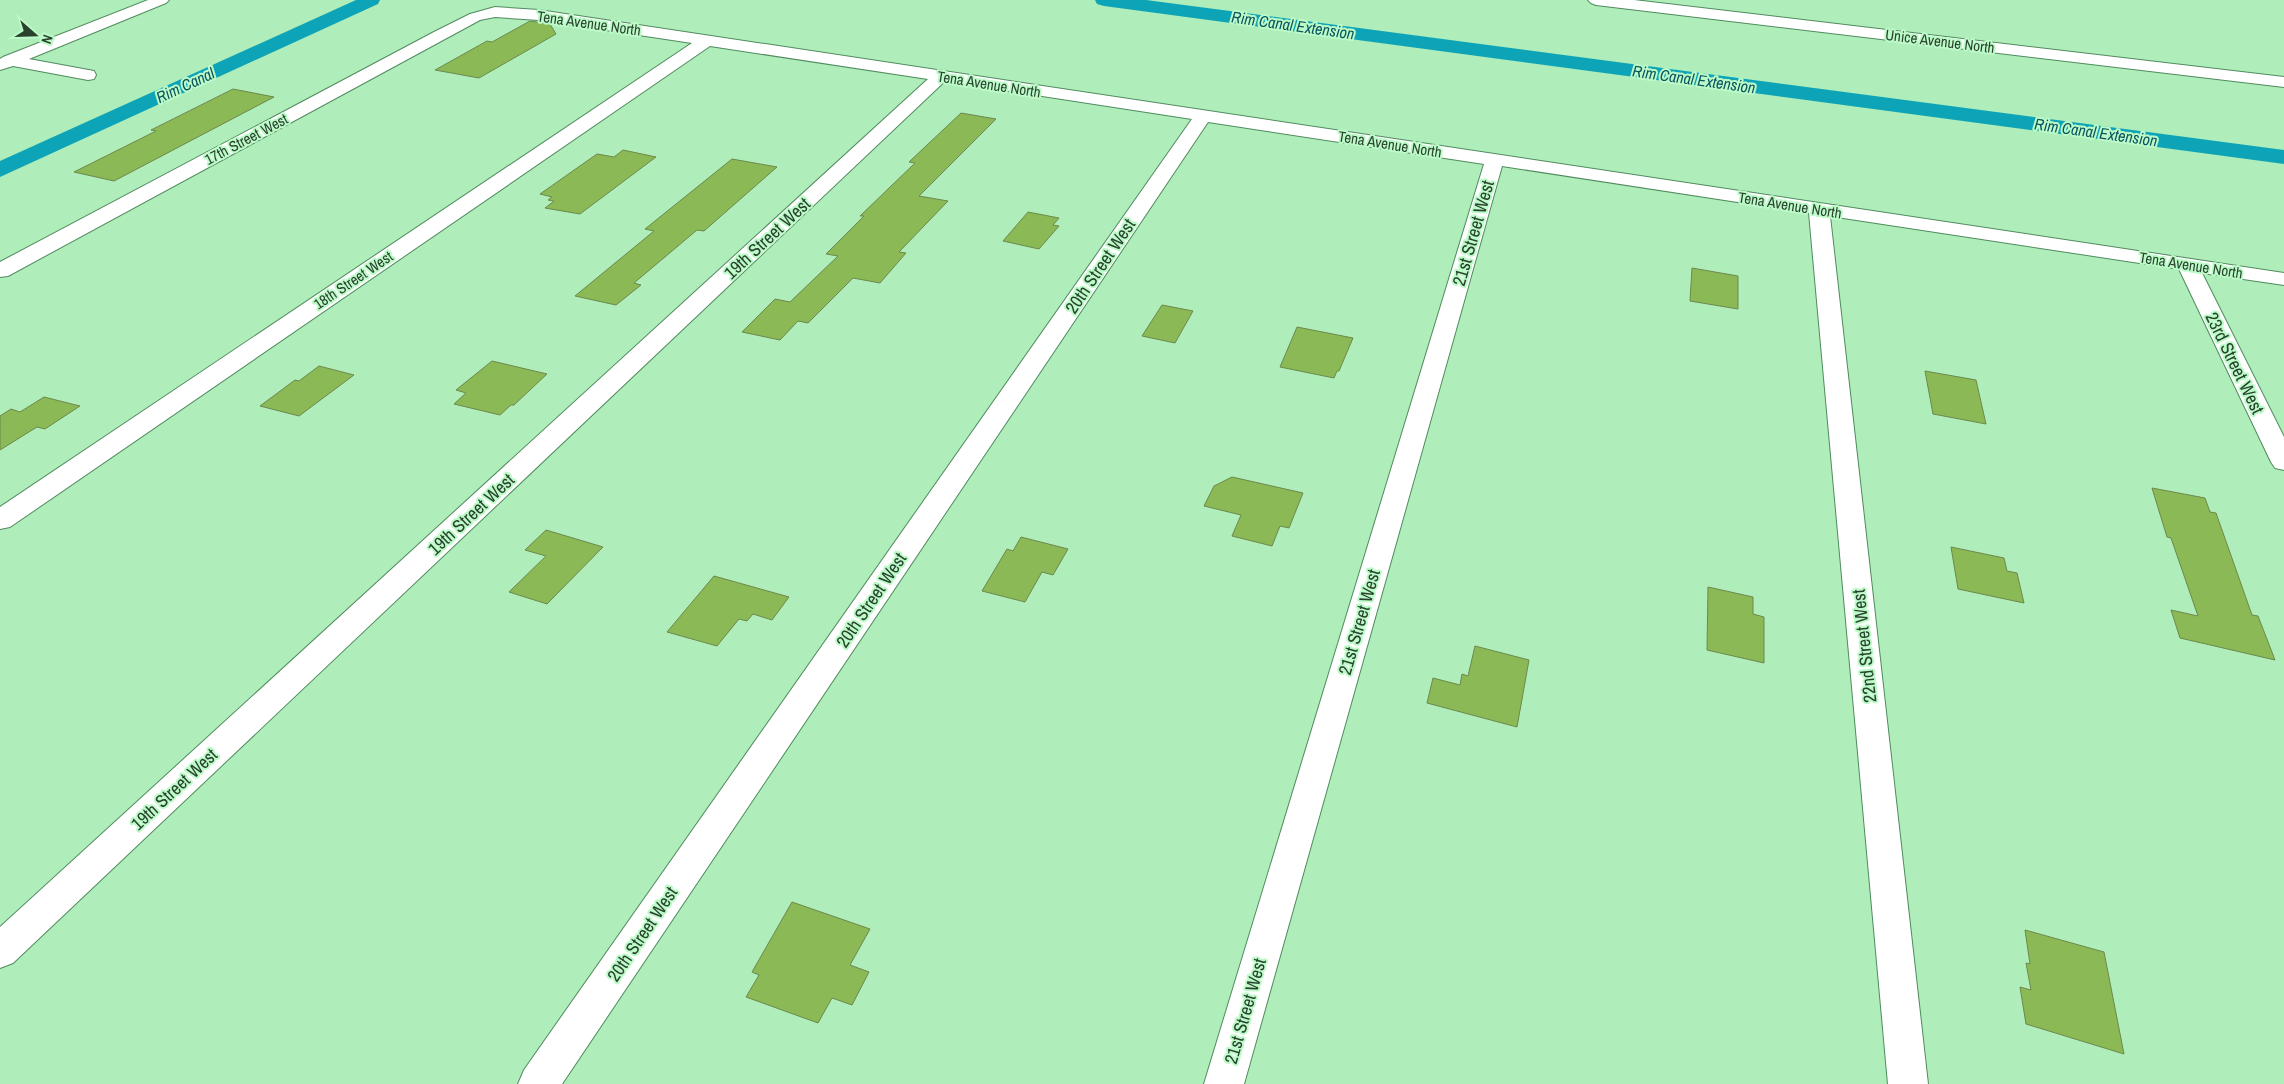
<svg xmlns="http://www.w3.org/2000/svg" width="2284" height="1084" font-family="'Archivo Narrow',sans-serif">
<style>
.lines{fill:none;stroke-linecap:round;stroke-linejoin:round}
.canal{fill:#0da4b8;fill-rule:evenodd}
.building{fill:#8ab955;stroke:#6c894c}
.street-casing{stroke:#508b5e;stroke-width:2}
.street{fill:#fff;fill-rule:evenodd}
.labels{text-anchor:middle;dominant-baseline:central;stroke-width:4;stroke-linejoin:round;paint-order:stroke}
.far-street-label{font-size:15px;fill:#29422e;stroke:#bcfbc8}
.far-water-label{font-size:16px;font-style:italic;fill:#0a555f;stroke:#bcfbc8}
.street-label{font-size:18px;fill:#29422e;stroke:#bcfbc8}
</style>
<rect width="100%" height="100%" fill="#afedbb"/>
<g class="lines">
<path class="canal" d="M356,0H380L378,4L0,177V161Z
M1095,0H1146L2284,150V164L1104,6L1097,4Z"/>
</g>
<path class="building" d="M530,21L550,24L556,34L479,78L435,70L487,41L492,42Z
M233,89L274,97L114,181L74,172L156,131L151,130Z
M961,113L996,119L919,196L948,201L899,252L906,253L880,283L853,278L808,323L798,321L780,340L742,332L775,299L790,302L838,256L826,254L864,216H860L915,163L909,162Z
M623,150L656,157L580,214L545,208L554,201L548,200L552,197L540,194L597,154L614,157Z
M732,159L777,167L704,231L697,230L634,283L641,285L616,305L575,296L654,231L645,229Z
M1028,212L1059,218L1053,225L1059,226L1039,249L1003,241Z
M1692,268L1738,276V309L1690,301Z
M1162,305L1193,311L1175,343L1142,336Z
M1297,327L1353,338L1339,371H1337L1334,378L1280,367Z
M492,361L547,374L514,405H511L500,415L454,404L466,393L456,390Z
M319,366L354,375L299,416L260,406L295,380L299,381Z
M1925,371L1976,380L1986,424L1933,414Z
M44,397L80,406L45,429L37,427L0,450V416L11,409L20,412Z
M1232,477L1303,493L1289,528L1280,526L1272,546L1232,536L1241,515L1204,506L1214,486Z
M2152,488L2205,498L2210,512L2216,513L2252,615L2258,616L2275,660L2180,638L2171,610L2198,616L2171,538L2167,537Z
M546,530L603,547L547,604L509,592L546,556L525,550Z
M1021,537L1068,549L1053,575L1042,572L1025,602L982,591L1007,549L1013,551Z
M1951,547L2004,558L2007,571L2017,573L2024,603L1958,589Z
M714,576L789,597L772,620L753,614L747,621L739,619L717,646L667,632Z
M1708,587L1753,597V614L1764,617V663L1707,650Z
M1475,646L1529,660L1517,727L1427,703L1433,678L1460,685L1462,674L1468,676Z
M792,902L870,929L850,965L869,972L852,1005L832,998L818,1023L746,997L759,975L752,972Z
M2025,930L2104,952L2124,1054L2026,1024L2020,987L2031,990L2026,963L2030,964Z"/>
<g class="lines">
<g class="street-casing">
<path id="street" d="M148,0H169L166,3L29,59L94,71L96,75L94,79L88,80L13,66L0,70V59L3,57Z
M1588,0H1634L2284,77V87L1596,5L1591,3Z
M495,7L539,10L2284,273V285L2202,273L2284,437V470L2275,468L2271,462L2179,269L1830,216L1928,1084H1888L1809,213L1502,166L1244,1084H1204L1484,164L1208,122L562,1084H518L524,1070L1192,119L945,81L13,963L0,968V927L928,79L710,46L10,527L0,529V507L692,43L539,20L495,17L480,20L8,276L0,277V262L434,32L470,14Z"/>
</g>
<use href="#street" class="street"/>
</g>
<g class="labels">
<g class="far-street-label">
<text transform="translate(589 23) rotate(8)">Tena Avenue North</text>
<text transform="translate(1940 41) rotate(7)">Unice Avenue North</text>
<text transform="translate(989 84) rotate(9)">Tena Avenue North</text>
<text transform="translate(246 139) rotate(-28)">17th Street West</text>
<text transform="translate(1390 144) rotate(9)">Tena Avenue North</text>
<text transform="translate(1790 205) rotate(9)">Tena Avenue North</text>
<text transform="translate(2191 265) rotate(9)">Tena Avenue North</text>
<text transform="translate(353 280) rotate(-34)">18th Street West</text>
</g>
<g class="far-water-label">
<text transform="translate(1293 25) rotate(8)">Rim Canal Extension</text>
<text transform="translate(1694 79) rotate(8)">Rim Canal Extension</text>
<text transform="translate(185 85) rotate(-25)">Rim Canal</text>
<text transform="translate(2096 132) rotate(8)">Rim Canal Extension</text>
</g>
<g class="street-label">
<text transform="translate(1473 233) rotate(-74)">21st Street West</text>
<text transform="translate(767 238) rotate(-43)">19th Street West</text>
<text transform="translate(1100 266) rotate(-56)">20th Street West</text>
<text transform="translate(2235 363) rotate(64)">23rd Street West</text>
<text transform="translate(471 514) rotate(-43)">19th Street West</text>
<text transform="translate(871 600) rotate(-56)">20th Street West</text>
<text transform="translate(1359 622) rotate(-74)">21st Street West</text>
<text transform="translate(1864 646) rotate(-96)">22nd Street West</text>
<text transform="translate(174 789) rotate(-43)">19th Street West</text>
<text transform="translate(642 934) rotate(-56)">20th Street West</text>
<text transform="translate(1245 1011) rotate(-74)">21st Street West</text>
</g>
</g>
<g transform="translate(35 35) rotate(110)" stroke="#bcfbc8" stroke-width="4" paint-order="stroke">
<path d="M0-4L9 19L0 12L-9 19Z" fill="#29422e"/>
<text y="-8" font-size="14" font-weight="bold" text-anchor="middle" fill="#29422e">N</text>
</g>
</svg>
